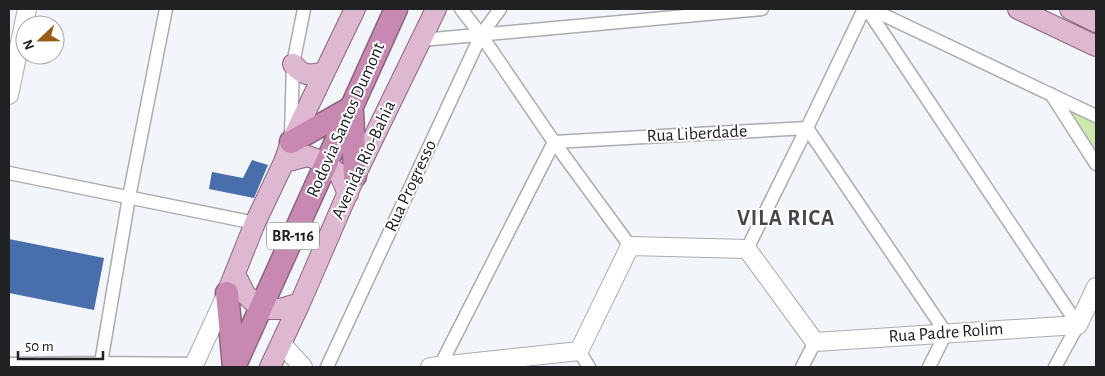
<svg xmlns="http://www.w3.org/2000/svg" width="1105" height="376" font-family="'Alegreya Sans',sans-serif">
<style>
.green{fill:#cbe8ad}
.building{fill:#486eac}
.lines{fill:none;stroke-linecap:round;stroke-linejoin:round}
.street-casing{stroke:#aaacb0;stroke-width:15}
.secondary-casing{stroke:#aaacb0;stroke-width:20}
.primary-casing{stroke:#8d657f;stroke-width:22}
.highway-casing{stroke:#8d657f;stroke-width:25}
.street{stroke:#fff;stroke-width:12}
.secondary{stroke:#fff;stroke-width:18}
.primary{stroke:#ddb8d0;stroke-width:20}
.highway{stroke:#c789b1;stroke-width:22}
.labels{text-anchor:middle;dominant-baseline:central;stroke-width:4;stroke-linejoin:round;paint-order:stroke}
.shield{fill:#fff;stroke:#636464;stroke-width:1}
.shield-label{font-size:16px;font-weight:bold;fill:#202122}
.street-label{font-size:18px;fill:#202122;stroke:#fff}
.district-label{font-size:22px;font-weight:bold;letter-spacing:1px;fill:#45474a;stroke:#fff}
</style>
<rect width="100%" height="100%" fill="#f2f5f9"/>
<path class="green" d="M1061,101L1096,119V154Z"/>
<path class="building" d="M252,160L268,165L254,198L209,189L212,172L243,178Z
M9,239L104,258L94,310L9,293Z"/>
<g class="lines">
<g class="street-casing">
<path id="street" d="M461,9L481,35L554,142L630,246
M867,9L1078,325L1055,367
M871,9L1096,116
M422,40L762,9
M1051,94L1096,164
M291,135L293,64L304,9
M9,173L255,223
M747,249L807,128L864,9
M579,351L589,367
M9,364L101,363L195,364
M101,367V363L129,197L166,9
M327,367L481,35L500,9
M441,367L440,366L554,142L807,128L946,333L929,367
M802,367L815,342"/>
</g>
<g class="secondary-casing">
<path id="secondary" d="M9,95L27,9
M281,343L303,367
M193,367L227,293
M430,367L579,351L630,246L747,249L815,342L1078,325L1096,287"/>
</g>
<g class="primary-casing">
<path id="primary" d="M1018,9L1096,46
M1070,9L1096,22
M293,64C303,76 309,76 324,72
M284,162L308,156L326,163L340,175L348,194
M235,274L245,294L261,309H280L300,303
M227,293L255,223L284,162L291,142L355,9
M270,367L300,303L355,176L436,9"/>
</g>
<g class="highway-casing">
<path id="highway" d="M352,112L355,176
M291,142L351,108
M227,293L234,367
M234,367L396,9"/>
</g>
<use href="#street" class="street"/>
<use href="#secondary" class="secondary"/>
<use href="#primary" class="primary"/>
<use href="#highway" class="highway"/>
</g>
<g class="labels">
<rect class="shield" x="267" y="222.5" width="52" height="27" rx="4"/>
<g class="shield-label">
<text x="293" y="236">BR-116</text>
</g>
<g class="street-label">
<text transform="translate(346 120) rotate(-66)">Rodovia Santos Dumont</text>
<text transform="translate(697 134) rotate(-3)">Rua Liberdade</text>
<text transform="translate(364 160) rotate(-65)">Avenida Rio-Bahia</text>
<text transform="translate(411 186) rotate(-65)">Rua Progresso</text>
<text transform="translate(946 333) rotate(-4)">Rua Padre Rolim</text>
</g>
<g class="district-label">
<text x="786" y="218">VILA RICA</text>
</g>
</g>
<rect width="1105" height="376" fill="none" stroke="#202122" stroke-width="20"/>
<g transform="translate(40 40) rotate(248)"><circle r="24" fill="#ffffff" stroke="#a6a6a7"/>
<path d="M0-4L9 19L0 12L-9 19Z" fill="#955d18"/>
<text y="-8" font-size="14" font-weight="bold" text-anchor="middle" fill="#202122">N</text>
</g>
<path d="M18 351v8h85v-8" fill="none" stroke="#202122" stroke-width="2.5"/>
<text x="25" y="351" font-size="15" fill="#202122" stroke="#ffffff" stroke-width="4" paint-order="stroke">50 m</text>
</svg>
